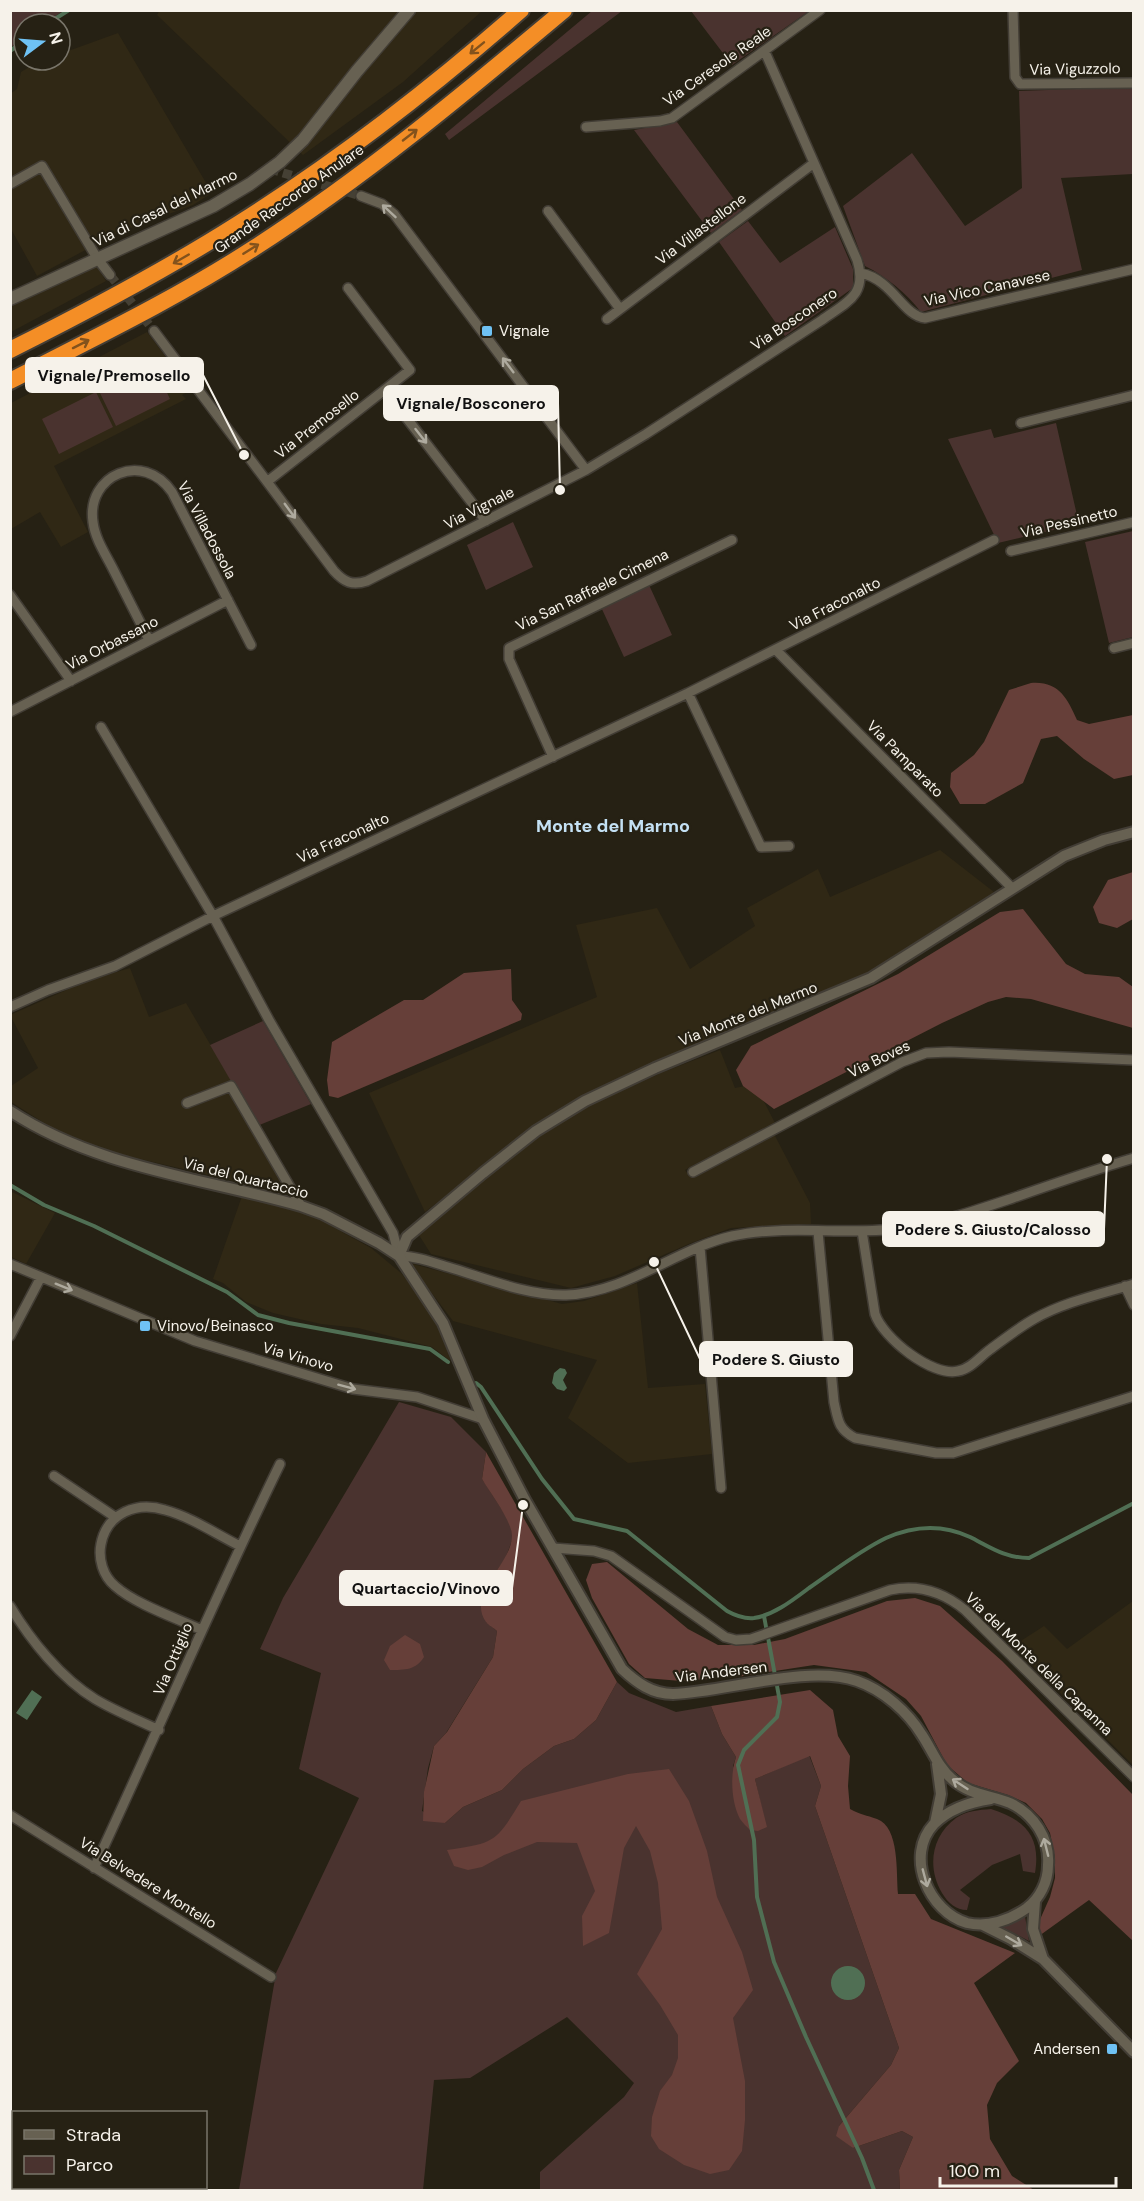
<svg xmlns="http://www.w3.org/2000/svg" width="1144" height="2201" font-family="'DM Sans',sans-serif">
<style>
.built{fill:#302815}
.green{fill:#4a332f}
.forest{fill:#663f39}
.water{fill:#506f54}
.lines{fill:none;stroke-linecap:round;stroke-linejoin:round}
.stream{stroke:#506f54;stroke-width:4}
.minor-tunnel{stroke:#454034;stroke-width:9;stroke-dasharray:9 4.5;stroke-linecap:butt}
.minor-casing{stroke:#423d35;stroke-width:12}
.tertiary-casing{stroke:#423d35;stroke-width:14}
.secondary-casing{stroke:#423d35;stroke-width:15}
.motorway-casing{stroke:#423d35;stroke-width:20}
.minor{stroke:#676152;stroke-width:9}
.tertiary{stroke:#676152;stroke-width:10}
.secondary{stroke:#676152;stroke-width:12}
.motorway{stroke:#f48e26;stroke-width:16}
.oneway{stroke:#83521c}
.oneway2{stroke:#aeaa9e}
.poi-dot{fill:#6fc2f4;stroke:#262114;stroke-width:2}
.labels{text-anchor:middle;dominant-baseline:central;stroke-width:4.5;stroke-linejoin:round;paint-order:stroke}
.street-label{font-size:15px;fill:#f6f2ea;stroke:#262114}
.poi-label{font-size:15px;fill:#f6f2ea;stroke:#262114;text-anchor:start}
.quarter-label{font-size:18px;font-weight:bold;fill:#c4e1f4;stroke:#262114}
.leader{fill:none;stroke:#f6f2ea;stroke-width:2}
.callout-dot{fill:#f6f2ea;stroke:#262114;stroke-width:2}
.callout{fill:#f6f2ea;stroke:#f6f2ea;stroke-width:2}
.callout-label{font-size:16px;text-anchor:middle;font-weight:bold;fill:#111}
</style>
<rect width="100%" height="100%" fill="#262114"/>
<path class="built" d="M160,10L482,11L403,82L303,155L157,15Z
M118,33L212,193L193,205L117,233L37,276L11,229L10,94L17,89L21,72L36,63L44,60H60V54Z
M95,263L106,281L11,332V304Z
M147,332L191,390L182,395L186,399L54,466L88,532L61,547L40,512L11,529V403Z
M940,850L994,892L863,976L654,1063L588,1093L547,1118L425,1212L369,1093L597,997L576,925L657,908L690,969L755,926L747,908L818,869L830,897Z
M130,968L149,1017L186,1003L231,1080L182,1103L184,1108L227,1092L231,1094L290,1194L110,1152L52,1128L11,1102V1086L38,1068L10,1015L89,980Z
M720,1050L735,1088L755,1084L775,1123L685,1170L690,1177L774,1134L810,1203L811,1224L731,1228L691,1243L615,1276L571,1288L431,1254L417,1232L513,1155L567,1118L603,1099L661,1073Z
M10,1191L55,1213L26,1264L11,1257Z
M242,1196L286,1206L322,1221L371,1248L401,1273L422,1300L438,1325L454,1359L449,1360L432,1347L358,1328L321,1324L273,1313L246,1302L223,1283L213,1279Z
M409,1263L562,1304L584,1301L637,1283L648,1388L705,1384L712,1454L628,1463L568,1418L597,1360L453,1321Z
M1133,1601V1765L1013,1646L1044,1626L1067,1649Z"/>
<path class="green" d="M11,10H63V11L44,24H24V38L11,47Z
M592,11H622L449,140L445,134Z
M691,11H809L732,65Z
M1133,87V174L1061,178L1082,270L921,312C906,293 887,277 865,266L843,206L912,153L965,226L1022,188L1019,91Z
M677,122L742,210L711,233L634,130Z
M748,221L780,263L835,227L853,269V288L785,336L719,242Z
M153,363L170,399L116,426L99,391Z
M96,392L113,427L59,454L42,419Z
M1056,423L1079,524L998,543L948,439L991,429L994,438Z
M513,522L533,567L486,590L467,545Z
M1133,531V637L1109,643L1085,542Z
M649,585L672,635L624,657L601,607Z
M263,1021L311,1104L257,1126L210,1045Z
M399,1402L451,1417L486,1452L482,1479L510,1522L513,1538L505,1559L493,1576L486,1622L497,1631L493,1657L446,1733L434,1746L428,1768L422,1811L445,1823L463,1807L502,1790L523,1769L554,1746L574,1739L596,1720L617,1682L629,1693L676,1712L711,1706L722,1734L736,1757L733,1766L766,1827L755,1779L809,1755L821,1786L815,1806L899,2048L891,2065L839,2126L853,2148L902,2131L913,2137L899,2170L900,2190H540V2172L624,2097L634,2083L567,2017L470,2078L434,2080L423,2190H239L276,1973L359,1798L299,1769L321,1673L260,1649L283,1598Z
M991,1809C1026,1820 1041,1837 1035,1873L1023,1871L1020,1854L992,1865L960,1890L970,1898L967,1910C956,1910 948,1903 942,1893C927,1868 931,1836 956,1818C966,1811 979,1810 991,1809Z
M1025,1916L1029,1941L1002,1927L1015,1922Z"/>
<path class="forest" d="M1031,683C1059,681 1067,698 1077,720L1089,724L1133,715V775L1114,779L1084,759L1057,736L1041,739L1023,783L985,804H960L950,787L951,773L974,755L984,742L1009,690Z
M1133,872V919L1117,928L1099,923L1093,907L1108,880Z
M1023,909L1066,964L1085,974L1119,977L1133,987V1028L1031,999L1006,997L988,1002L942,1023L774,1109L743,1086L736,1070L751,1046L898,974L1000,912Z
M511,969L512,1000L522,1014L521,1020L338,1098L329,1096L327,1080L332,1042L404,1000H423L464,973Z
M486,1452L617,1682L596,1720L574,1739L554,1746L523,1769L502,1790L463,1807L445,1823L423,1821L424,1792L434,1746L447,1732L493,1657L497,1631C494,1628 488,1625 486,1622C466,1595 512,1563 512,1536C512,1521 490,1493 482,1479Z
M607,1562L688,1629L718,1645H754L785,1639L887,1601L915,1598L940,1606L1002,1661L1133,1795V1941L1089,1900L1039,1936L1038,1924L1050,1897L1055,1878V1858L1050,1833L1042,1819L1026,1803L1008,1795L968,1783L947,1765L921,1716L906,1699L866,1672L814,1665L737,1677L681,1681L645,1678L629,1664L592,1598L586,1580L592,1564Z
M405,1635L420,1644L424,1657C416,1670 405,1670 390,1670L384,1660L390,1646Z
M810,1690L833,1710L838,1736L850,1756L848,1786L850,1809C861,1815 866,1815 877,1819C900,1827 896,1874 898,1894H915L931,1919L1015,1953L974,1983L1019,2061L997,2083L987,2105L990,2139L1012,2176L1034,2190H900L899,2170L913,2137L902,2131L853,2148L836,2136L839,2126L891,2065L899,2048L815,1806L821,1786L810,1756L755,1779L767,1827L758,1831L750,1830C747,1827 743,1823 740,1819C731,1802 730,1774 736,1757L722,1734L711,1706Z
M669,1769L689,1801L707,1851L717,1897L742,1952L753,1990L733,2018L745,2081V2120L742,2151L729,2170L710,2174L684,2165L659,2149L651,2136L652,2117L660,2091L672,2075L678,2058V2035L660,2005L637,1974L662,1929L658,1883L650,1851L636,1826L624,1848L609,1933L583,1946L582,1916L595,1891L577,1843L537,1842L504,1855L482,1867L468,1870L454,1866L447,1850C495,1843 496,1842 521,1801L628,1774Z"/>
<path class="water" d="M560,1368L565,1369L567,1373L563,1380L567,1388L564,1391L557,1389L552,1383L554,1373Z
M32,1690L42,1697L27,1720L16,1713Z
M831 1983a17 17 0 1 1 34 0a17 17 0 1 1-34 0Z"/>
<g class="lines">
<path class="stream" d="M47,24L69,10
M10,51L24,41
M10,1185L44,1205L94,1226L227,1292L258,1315L289,1323L430,1349L448,1362
M476,1383L481,1387L542,1479L574,1519L627,1531L727,1611C736,1616 744,1619 754,1618C774,1615 793,1600 809,1588C834,1571 859,1551 886,1538C913,1526 942,1524 970,1537C990,1547 1005,1558 1029,1558L1134,1503
M764,1616L780,1702L777,1717L744,1750L738,1765L754,1840L757,1897L774,1962L806,2037L862,2158L874,2190"/>
<path class="minor-tunnel" d="M270,169L361,196
M110,275L154,331"/>
<g class="minor-casing">
<path id="minor" d="M1013,10L1015,77L1020,84L1134,83
M586,127L660,121L672,118L820,10
M10,184L42,166L97,258L110,275
M548,211L620,309
M861,273C893,280 903,316 925,318L1134,269
M607,319L814,163
M154,331L334,571C344,582 352,586 367,581L586,470L394,214L382,204L361,196
M385,390L486,521
M1021,423L1134,395
M586,470L646,434L822,320C847,302 868,295 857,260L765,52
M268,481L410,370L348,288
M1011,551L1134,522
M10,595L71,681
M149,640C137,616 125,593 113,569C106,555 95,539 93,522C86,475 143,450 172,492L251,645
M1114,648L1134,643
M776,650L1012,888
M688,693L761,847L789,846
M10,712L228,600
M101,727L213,916L269,1020L393,1233L399,1256C416,1256 432,1262 448,1267C485,1278 527,1296 566,1295C626,1293 676,1249 732,1236C788,1224 848,1236 904,1228C942,1222 977,1210 1013,1198C1053,1184 1093,1170 1134,1158
M553,757L509,659V648L732,540
M10,1007L48,990L115,966L213,916L688,693L994,540
M187,1103L231,1086L301,1206
M693,1172L902,1062L926,1053L949,1052L1134,1060
M862,1231L875,1314C883,1338 932,1377 958,1371C970,1369 979,1358 988,1351C1003,1340 1018,1328 1034,1319C1064,1302 1101,1294 1134,1284
M818,1232L834,1402C838,1420 838,1429 855,1438L936,1453H953L1134,1396
M700,1247L721,1488
M10,1264L195,1341L353,1389L417,1397L483,1419
M1125,1286L1134,1305
M10,1336L41,1277
M54,1476L115,1517
M553,1548L594,1551L611,1556L725,1637L736,1640L751,1639L890,1590C918,1584 943,1592 965,1610L1134,1777
M10,1606C31,1641 61,1678 95,1699C115,1711 138,1720 159,1730
M202,1630C176,1618 135,1604 115,1586C103,1576 98,1559 101,1544C107,1513 137,1501 165,1510C191,1517 216,1534 240,1546
M10,1815L271,1977
M94,1868C157,1733 215,1597 280,1464
M10,2150L14,2153
M76,2188L82,2190"/>
</g>
<g class="tertiary-casing">
<path id="tertiary" d="M10,1111C97,1168 203,1178 301,1206L323,1214L379,1243L399,1256L443,1323L483,1419L525,1500L622,1669C637,1683 652,1694 673,1694C726,1692 808,1664 857,1681C883,1690 908,1712 922,1735C932,1750 938,1767 952,1779C969,1795 991,1795 1010,1803C1034,1814 1050,1839 1048,1865C1048,1882 1040,1898 1027,1908C1010,1920 988,1928 967,1923C929,1912 904,1856 934,1824C950,1808 970,1802 991,1799
M399,1256L407,1237L483,1173L536,1131L585,1101L655,1068L871,978L1064,856L1104,840L1134,832
M935,1823L941,1794L937,1764
M1035,1902L1033,1929L1043,1959
M983,1925L1011,1939L1043,1959L1134,2052"/>
</g>
<g class="secondary-casing">
<path id="secondary" d="M10,299L213,206L250,184L280,162L303,140L357,71L409,10"/>
</g>
<g class="motorway-casing">
<path id="motorway" d="M10,350C88,311 164,271 238,224C338,161 432,88 521,10
M10,381C92,339 177,298 254,248C363,178 465,93 564,10"/>
</g>
<use href="#minor" class="minor"/>
<use href="#tertiary" class="tertiary"/>
<use href="#secondary" class="secondary"/>
<use href="#motorway" class="motorway"/>
</g>
<defs><path id="oneway-shaft" d="M-6 0H5M1.5-3L5.5 0L1.5 3" fill="none" stroke-width="1.6" stroke-linecap="round" stroke-linejoin="round" transform="scale(1.5)"/></defs>
<g class="oneway">
<use href="#oneway-shaft" transform="translate(477 48) rotate(141)"/>
<use href="#oneway-shaft" transform="translate(410 135) rotate(-38)"/>
<use href="#oneway-shaft" transform="translate(251 249) rotate(-32)"/>
<use href="#oneway-shaft" transform="translate(181 259) rotate(150)"/>
<use href="#oneway-shaft" transform="translate(81 344) rotate(-27)"/>
</g>
<g class="oneway2">
<use href="#oneway-shaft" transform="translate(389 211) rotate(-137)"/>
<use href="#oneway-shaft" transform="translate(508 365) rotate(-127)"/>
<use href="#oneway-shaft" transform="translate(421 436) rotate(52)"/>
<use href="#oneway-shaft" transform="translate(290 511) rotate(54)"/>
<use href="#oneway-shaft" transform="translate(64 1287) rotate(22)"/>
<use href="#oneway-shaft" transform="translate(347 1387) rotate(15)"/>
<use href="#oneway-shaft" transform="translate(960 1784) rotate(-147)"/>
<use href="#oneway-shaft" transform="translate(1046 1847) rotate(-104)"/>
<use href="#oneway-shaft" transform="translate(925 1878) rotate(75)"/>
<use href="#oneway-shaft" transform="translate(1014 1941) rotate(30)"/>
</g>
<g class="poi-dot">
<rect x="481" y="325" width="12" height="12" rx="3"/>
<rect x="139" y="1320" width="12" height="12" rx="3"/>
<rect x="1106" y="2043" width="12" height="12" rx="3"/>
</g>
<g class="labels">
<g class="street-label">
<text transform="translate(717 66) rotate(-35)">Via Ceresole Reale</text>
<text transform="translate(1075 69) rotate(-1)">Via Viguzzolo</text>
<text transform="translate(289 199) rotate(-35)">Grande Raccordo Anulare</text>
<text transform="translate(165 208) rotate(-26)">Via di Casal del Marmo</text>
<text transform="translate(701 229) rotate(-37)">Via Villastellone</text>
<text transform="translate(987 288) rotate(-12)">Via Vico Canavese</text>
<text transform="translate(794 319) rotate(-34)">Via Bosconero</text>
<text transform="translate(317 424) rotate(-38)">Via Premosello</text>
<text transform="translate(479 508) rotate(-27)">Via Vignale</text>
<text transform="translate(1069 522) rotate(-13)">Via Pessinetto</text>
<text transform="translate(207 530) rotate(62)">Via Villadossola</text>
<text transform="translate(592 590) rotate(-26)">Via San Raffaele Cimena</text>
<text transform="translate(835 604) rotate(-27)">Via Fraconalto</text>
<text transform="translate(112 643) rotate(-27)">Via Orbassano</text>
<text transform="translate(905 759) rotate(45)">Via Pamparato</text>
<text transform="translate(343 838) rotate(-25)">Via Fraconalto</text>
<text transform="translate(748 1014) rotate(-22)">Via Monte del Marmo</text>
<text transform="translate(879 1059) rotate(-26)">Via Boves</text>
<text transform="translate(246 1178) rotate(14)">Via del Quartaccio</text>
<text transform="translate(298 1357) rotate(16)">Via Vinovo</text>
<text transform="translate(173 1659) rotate(-67)">Via Ottiglio</text>
<text transform="translate(1039 1664) rotate(44)">Via del Monte della Capanna</text>
<text transform="translate(721 1672) rotate(-7)">Via Andersen</text>
<text transform="translate(148 1883) rotate(32)">Via Belvedere Montello</text>
</g>
<g class="poi-label">
<text x="499" y="331">Vignale</text>
<text x="157" y="1326">Vinovo/Beinasco</text>
<text x="1100" y="2049" text-anchor="end">Andersen</text>
</g>
<g class="quarter-label">
<text x="613" y="826">Monte del Marmo</text>
</g>
</g>
<path class="leader" d="M244 455L203 375M560 490L558 403M1107 1159L1104 1229M654 1262L700 1359M523 1505L512 1588"/>
<g class="callout-dot">
<circle cx="244" cy="455" r="6"/>
<circle cx="560" cy="490" r="6"/>
<circle cx="1107" cy="1159" r="6"/>
<circle cx="654" cy="1262" r="6"/>
<circle cx="523" cy="1505" r="6"/>
</g>
<g class="callout">
<rect x="26" y="358" width="177" height="34" rx="6"/>
<rect x="384" y="386" width="174" height="34" rx="6"/>
<rect x="883" y="1212" width="221" height="34" rx="6"/>
<rect x="700" y="1342" width="152" height="34" rx="6"/>
<rect x="340" y="1571" width="172" height="34" rx="6"/>
</g>
<g class="callout-label">
<text x="114" y="381">Vignale/Premosello</text>
<text x="471" y="409">Vignale/Bosconero</text>
<text x="993" y="1235">Podere S. Giusto/Calosso</text>
<text x="776" y="1365">Podere S. Giusto</text>
<text x="426" y="1594">Quartaccio/Vinovo</text>
</g>
<rect width="1144" height="2201" fill="none" stroke="#f6f2ea" stroke-width="24"/>
<rect x="12" y="2111" width="195" height="78" fill="#262114" stroke="#79756a" stroke-width="1.5"/>
<rect x="24" y="2130" width="30" height="9" fill="#676152" stroke="#79756a" stroke-width="1.5"/>
<text x="66" y="2141" font-size="18" fill="#f6f2ea">Strada</text>
<rect x="24" y="2156" width="30" height="18" fill="#4a332f" stroke="#79756a" stroke-width="1.5"/>
<text x="66" y="2171" font-size="18" fill="#f6f2ea">Parco</text>
<g transform="translate(42 42) rotate(74)"><circle r="28" fill="#262114" stroke="#79756a" stroke-width="1.5"/>
<path d="M0-4.5L10 22L0 15L-10 22Z" fill="#6fc2f4"/>
<text y="-9" font-size="16" font-weight="bold" text-anchor="middle" fill="#f6f2ea">N</text>
</g>
<path d="M940 2177v9h176v-9" fill="none" stroke="#f6f2ea" stroke-width="3"/>
<text x="949" y="2177" font-size="18" fill="#f6f2ea" stroke="#262114" stroke-width="4.5" paint-order="stroke">100 m</text>
</svg>
